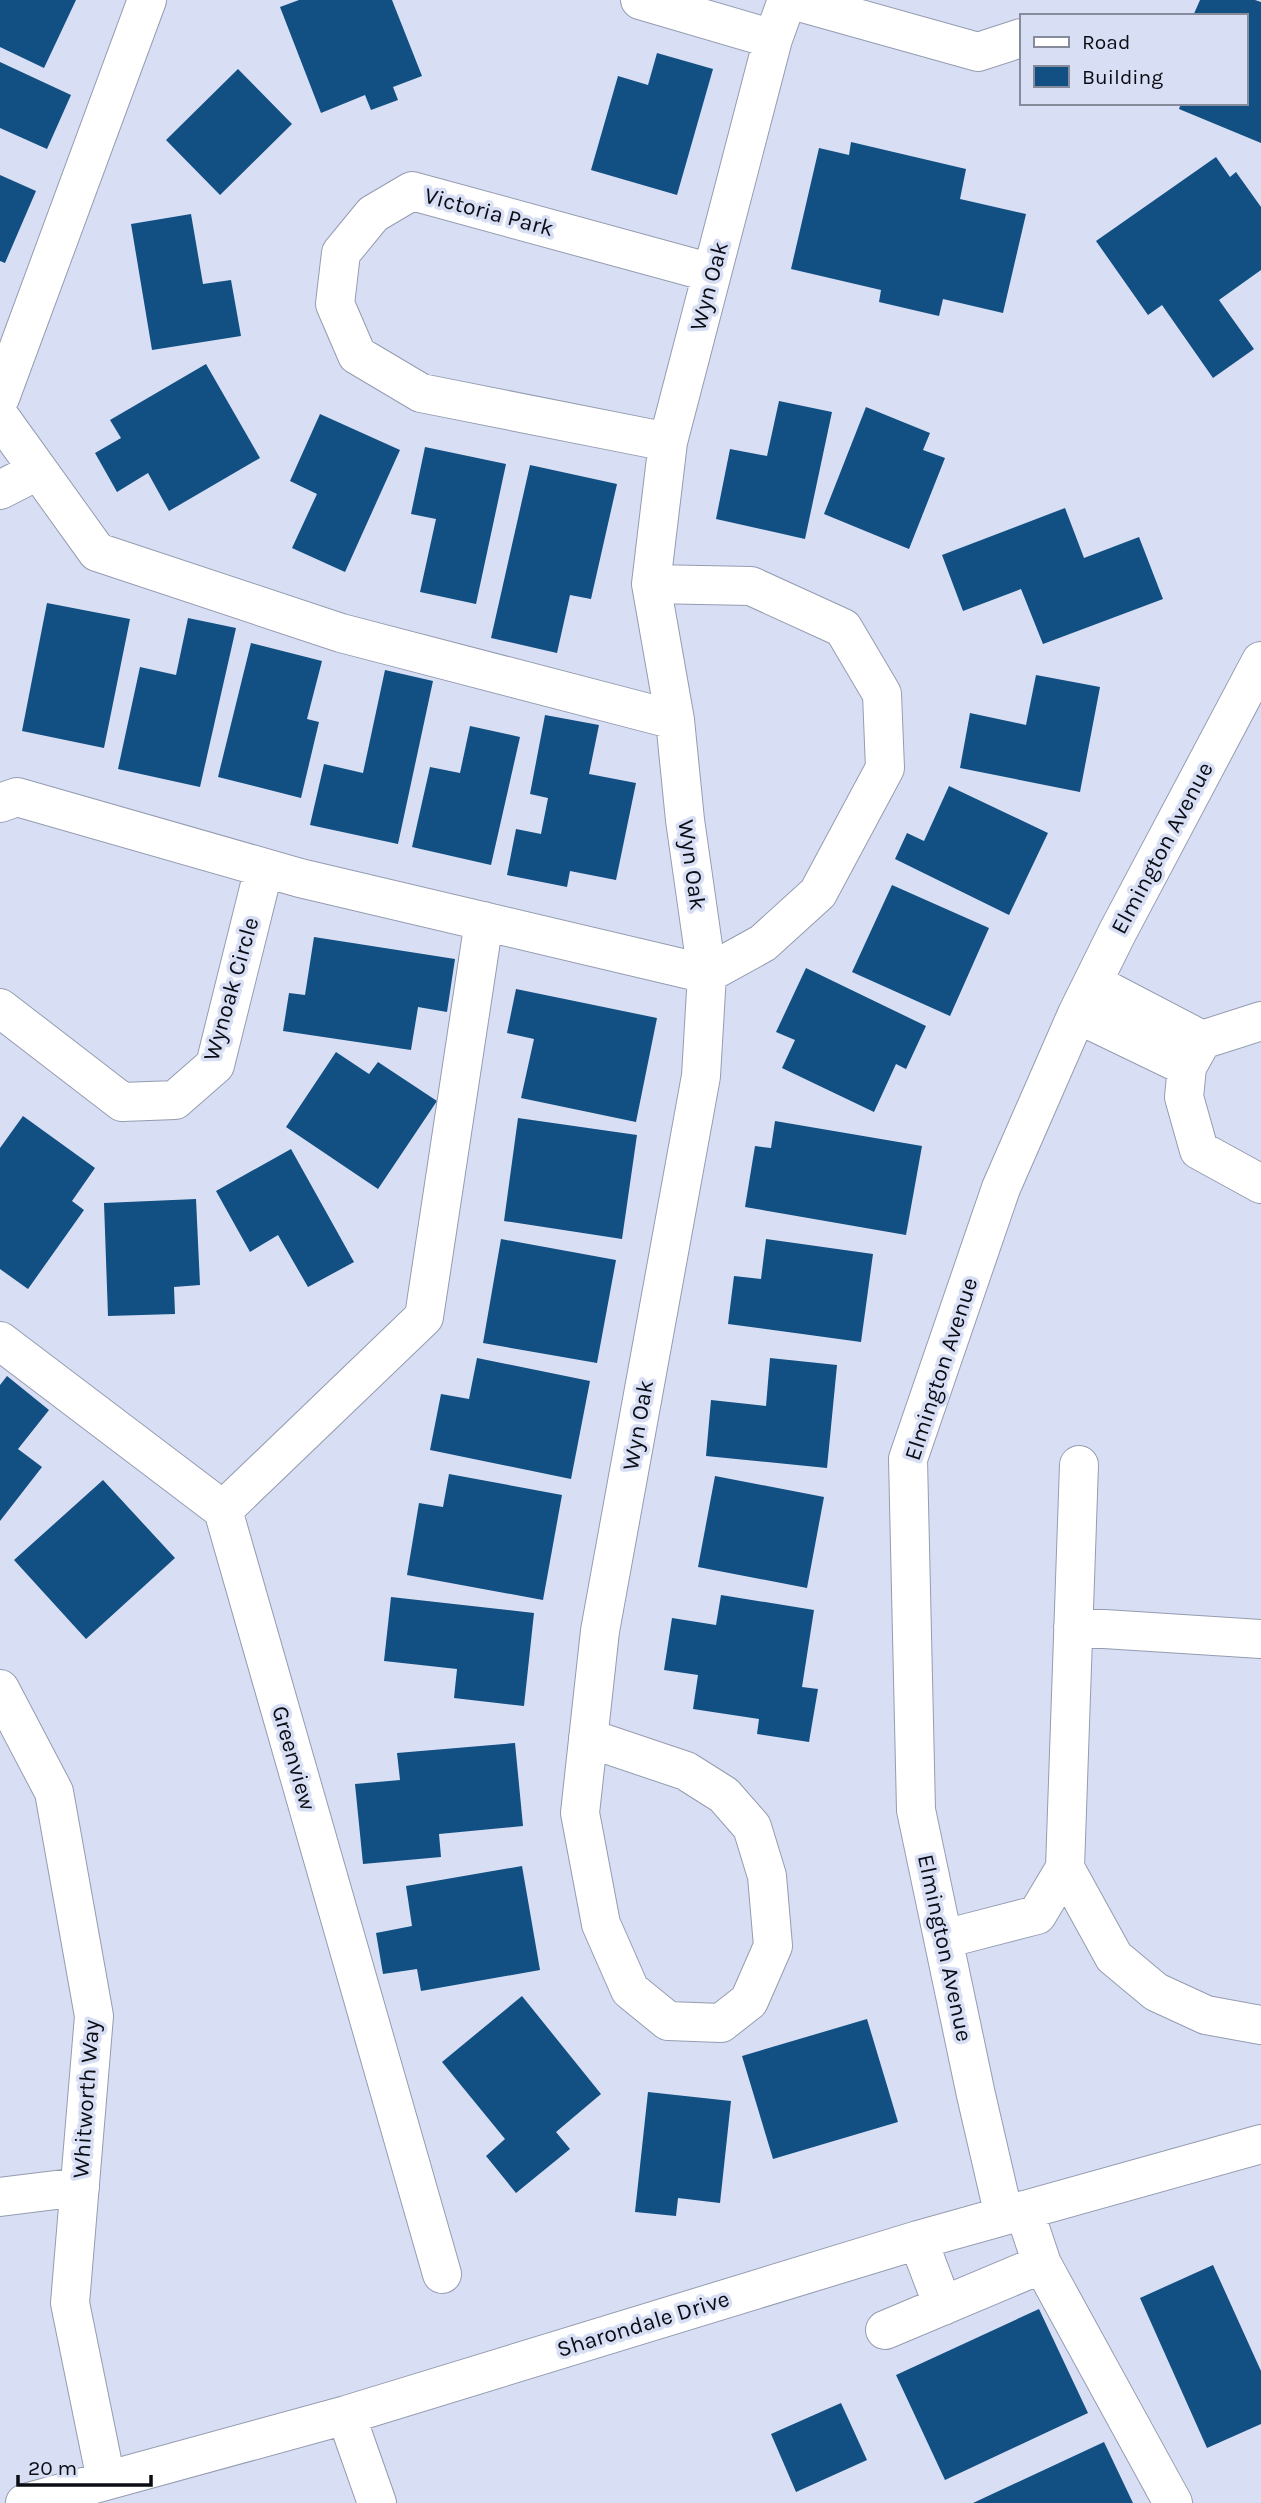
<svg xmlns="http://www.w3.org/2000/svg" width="1261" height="2503" font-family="Karla,sans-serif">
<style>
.building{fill:#124f82}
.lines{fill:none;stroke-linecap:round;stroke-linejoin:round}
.minor-casing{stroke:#959cb0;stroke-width:40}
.minor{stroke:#fff;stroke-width:38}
.labels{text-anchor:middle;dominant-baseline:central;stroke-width:7;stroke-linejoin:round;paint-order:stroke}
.street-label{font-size:23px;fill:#0b0d14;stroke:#d8dff5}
</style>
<rect width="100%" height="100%" fill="#d8dff5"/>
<path class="building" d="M0,0H76L44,68L0,47Z
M299,0H392L422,76L393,87L398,100L371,110L365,95L321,113L280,7Z
M1200,0H1255L1261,2V143L1179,109L1181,103H1245V16H1193Z
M657,53L713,69L677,195L591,170L618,76L648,85Z
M0,62L71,95L47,149L0,128Z
M238,69L292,124L220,195L166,140Z
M851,142L966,169L960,199L1026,214L1003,313L943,299L939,316L879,302L881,290L791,269L819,148L849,155Z
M1216,157L1230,177L1236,172L1261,207V270L1219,300L1254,349L1213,378L1162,305L1148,315L1096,241Z
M0,175L36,191L5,263L0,261Z
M191,214L203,284L231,280L241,336L152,350L131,224Z
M206,364L260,458L169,511L148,473L117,492L95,453L121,438L110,420Z
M779,401L832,412L805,539L716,519L730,449L767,456Z
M866,407L930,433L923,450L945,458L909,549L824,514Z
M320,414L400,450L345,572L292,548L317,494L290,481Z
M425,447L506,464L476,604L420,592L436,519L411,514Z
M530,465L617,484L591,599L570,595L557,653L491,638Z
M1065,508L1084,558L1139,537L1163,599L1043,644L1021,589L963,611L942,555Z
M47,603L130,619L104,748L22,731Z
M188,618L236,628L200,787L118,769L140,667L176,675Z
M251,643L322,661L307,719L319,722L301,798L218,777Z
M385,670L433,681L398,844L310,825L324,764L363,773Z
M1036,675L1100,687L1080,792L960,768L970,713L1026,725Z
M545,715L599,725L589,774L636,783L616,880L570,871L567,887L507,875L516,829L541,834L548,798L530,794Z
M470,726L520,737L491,865L412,847L430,767L460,773Z
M949,786L1048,833L1009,915L895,859L907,833L924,841Z
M892,885L989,928L950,1016L852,972Z
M314,937L455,959L447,1012L418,1007L411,1050L283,1031L289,993L305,995Z
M806,968L926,1026L906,1069L896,1064L874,1112L782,1068L795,1040L776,1032Z
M516,989L657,1018L636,1122L521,1098L534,1039L507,1033Z
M336,1052L369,1074L378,1062L437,1101L378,1189L286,1127Z
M23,1116L95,1168L72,1201L84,1210L28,1289L0,1269V1148Z
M518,1118L637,1135L622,1239L504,1221Z
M775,1121L922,1146L906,1235L745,1207L755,1146L771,1148Z
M291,1149L354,1262L308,1287L278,1235L250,1252L216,1191Z
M196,1199L200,1285L174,1287L175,1314L108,1316L104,1203Z
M501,1239L616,1260L597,1363L483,1343Z
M766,1239L873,1254L861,1342L728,1324L734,1276L761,1279Z
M477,1358L590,1381L571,1479L430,1450L441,1394L469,1399Z
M770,1358L837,1365L827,1468L706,1456L711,1400L766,1406Z
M7,1376L49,1410L18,1449L42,1467L0,1521V1385Z
M449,1474L562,1495L543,1600L407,1575L419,1503L443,1507Z
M715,1476L824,1497L807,1588L698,1567Z
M103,1480L175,1558L86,1639L14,1560Z
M721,1595L814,1610L802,1687L818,1689L809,1742L757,1734L759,1719L693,1709L698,1675L664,1670L672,1618L716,1625Z
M391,1597L534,1613L524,1706L454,1698L457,1669L384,1661Z
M515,1743L523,1826L439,1834L441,1857L363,1864L355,1784L400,1780L397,1753Z
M522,1866L540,1970L421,1991L417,1969L383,1974L376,1933L412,1926L406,1886Z
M522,1996L601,2094L556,2132L570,2149L516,2193L486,2156L505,2139L442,2062Z
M867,2019L898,2122L773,2159L742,2056Z
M648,2092L731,2101L720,2203L678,2198L676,2216L635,2212Z
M1213,2265L1261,2371V2424L1207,2448L1140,2298Z
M1039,2309L1088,2413L945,2480L896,2375Z
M841,2403L867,2460L796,2492L771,2434Z
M1104,2442L1133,2503H973Z"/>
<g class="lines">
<g class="minor-casing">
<path id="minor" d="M640,0L773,39
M792,0L978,52L1021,38
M0,398L147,0
M0,417L97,552L341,633L675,720
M668,442L421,393L357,355L335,304L341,253L373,214L412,191L712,273
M0,490L37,471
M0,803L17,797L300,878L707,974L763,943L818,893L885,768L882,694L843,628L751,586L651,584
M1093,983L1202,1040
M0,1008L122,1102L175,1100L215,1065L264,868
M1077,1014L1187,1067
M1261,1021L1202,1040L1187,1067L1184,1097L1199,1150L1261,1184
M0,1341L223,1510L442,2274
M223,1510L424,1317L484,921
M1073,1627L1261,1639
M0,1689L54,1792L94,2016L70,2303L106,2480
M588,1738L686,1771L724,1795L752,1827L767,1876L773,1946L749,2001L721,2023L668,2021L630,1990L601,1924L580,1813L600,1631L701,1076L707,974L685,820L675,720L651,584L668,442L773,39L787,0
M1065,1868L1114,1957L1156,1992L1206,2015L1261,2025
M944,1939L1037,1915L1065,1868L1079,1465
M0,2197L80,2187
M1024,2210L1042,2264L1173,2503
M1004,2216L976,2095L916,1810L908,1459L1001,1188L1077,1014L1117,933L1261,661
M918,2240L943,2306
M885,2330L1042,2264
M346,2415L377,2503
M25,2503L346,2415L918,2240L1261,2144"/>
</g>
<use href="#minor" class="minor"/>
</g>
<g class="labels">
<g class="street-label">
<text transform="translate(489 212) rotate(15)">Victoria Park</text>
<text transform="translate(709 286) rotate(-75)">Wyn Oak</text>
<text transform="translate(1162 848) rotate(-62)">Elmington Avenue</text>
<text transform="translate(692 865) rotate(82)">Wyn Oak</text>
<text transform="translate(231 989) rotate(-74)">Wynoak Circle</text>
<text transform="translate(941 1369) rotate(-72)">Elmington Avenue</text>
<text transform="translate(638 1425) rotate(-80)">Wyn Oak</text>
<text transform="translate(294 1758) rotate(74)">Greenview</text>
<text transform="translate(945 1948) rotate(78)">Elmington Avenue</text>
<text transform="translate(86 2099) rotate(-86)">Whitworth Way</text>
<text transform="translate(643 2324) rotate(-17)">Sharondale Drive</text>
</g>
</g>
<rect x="1020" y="14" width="228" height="91" fill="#d8dff5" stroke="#868b9b" stroke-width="2"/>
<rect x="1034" y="37" width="35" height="10" fill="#ffffff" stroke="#868b9b" stroke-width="2"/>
<text x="1082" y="49" font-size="21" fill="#0b0d14">Road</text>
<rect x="1034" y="66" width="35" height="21" fill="#124f82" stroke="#868b9b" stroke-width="2"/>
<text x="1082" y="84" font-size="21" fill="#0b0d14">Building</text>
<path d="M18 2475v10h133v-10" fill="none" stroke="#0b0d14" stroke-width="3.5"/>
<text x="28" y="2475" font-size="21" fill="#0b0d14" stroke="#d8dff5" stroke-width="5" paint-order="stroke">20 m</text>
</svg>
